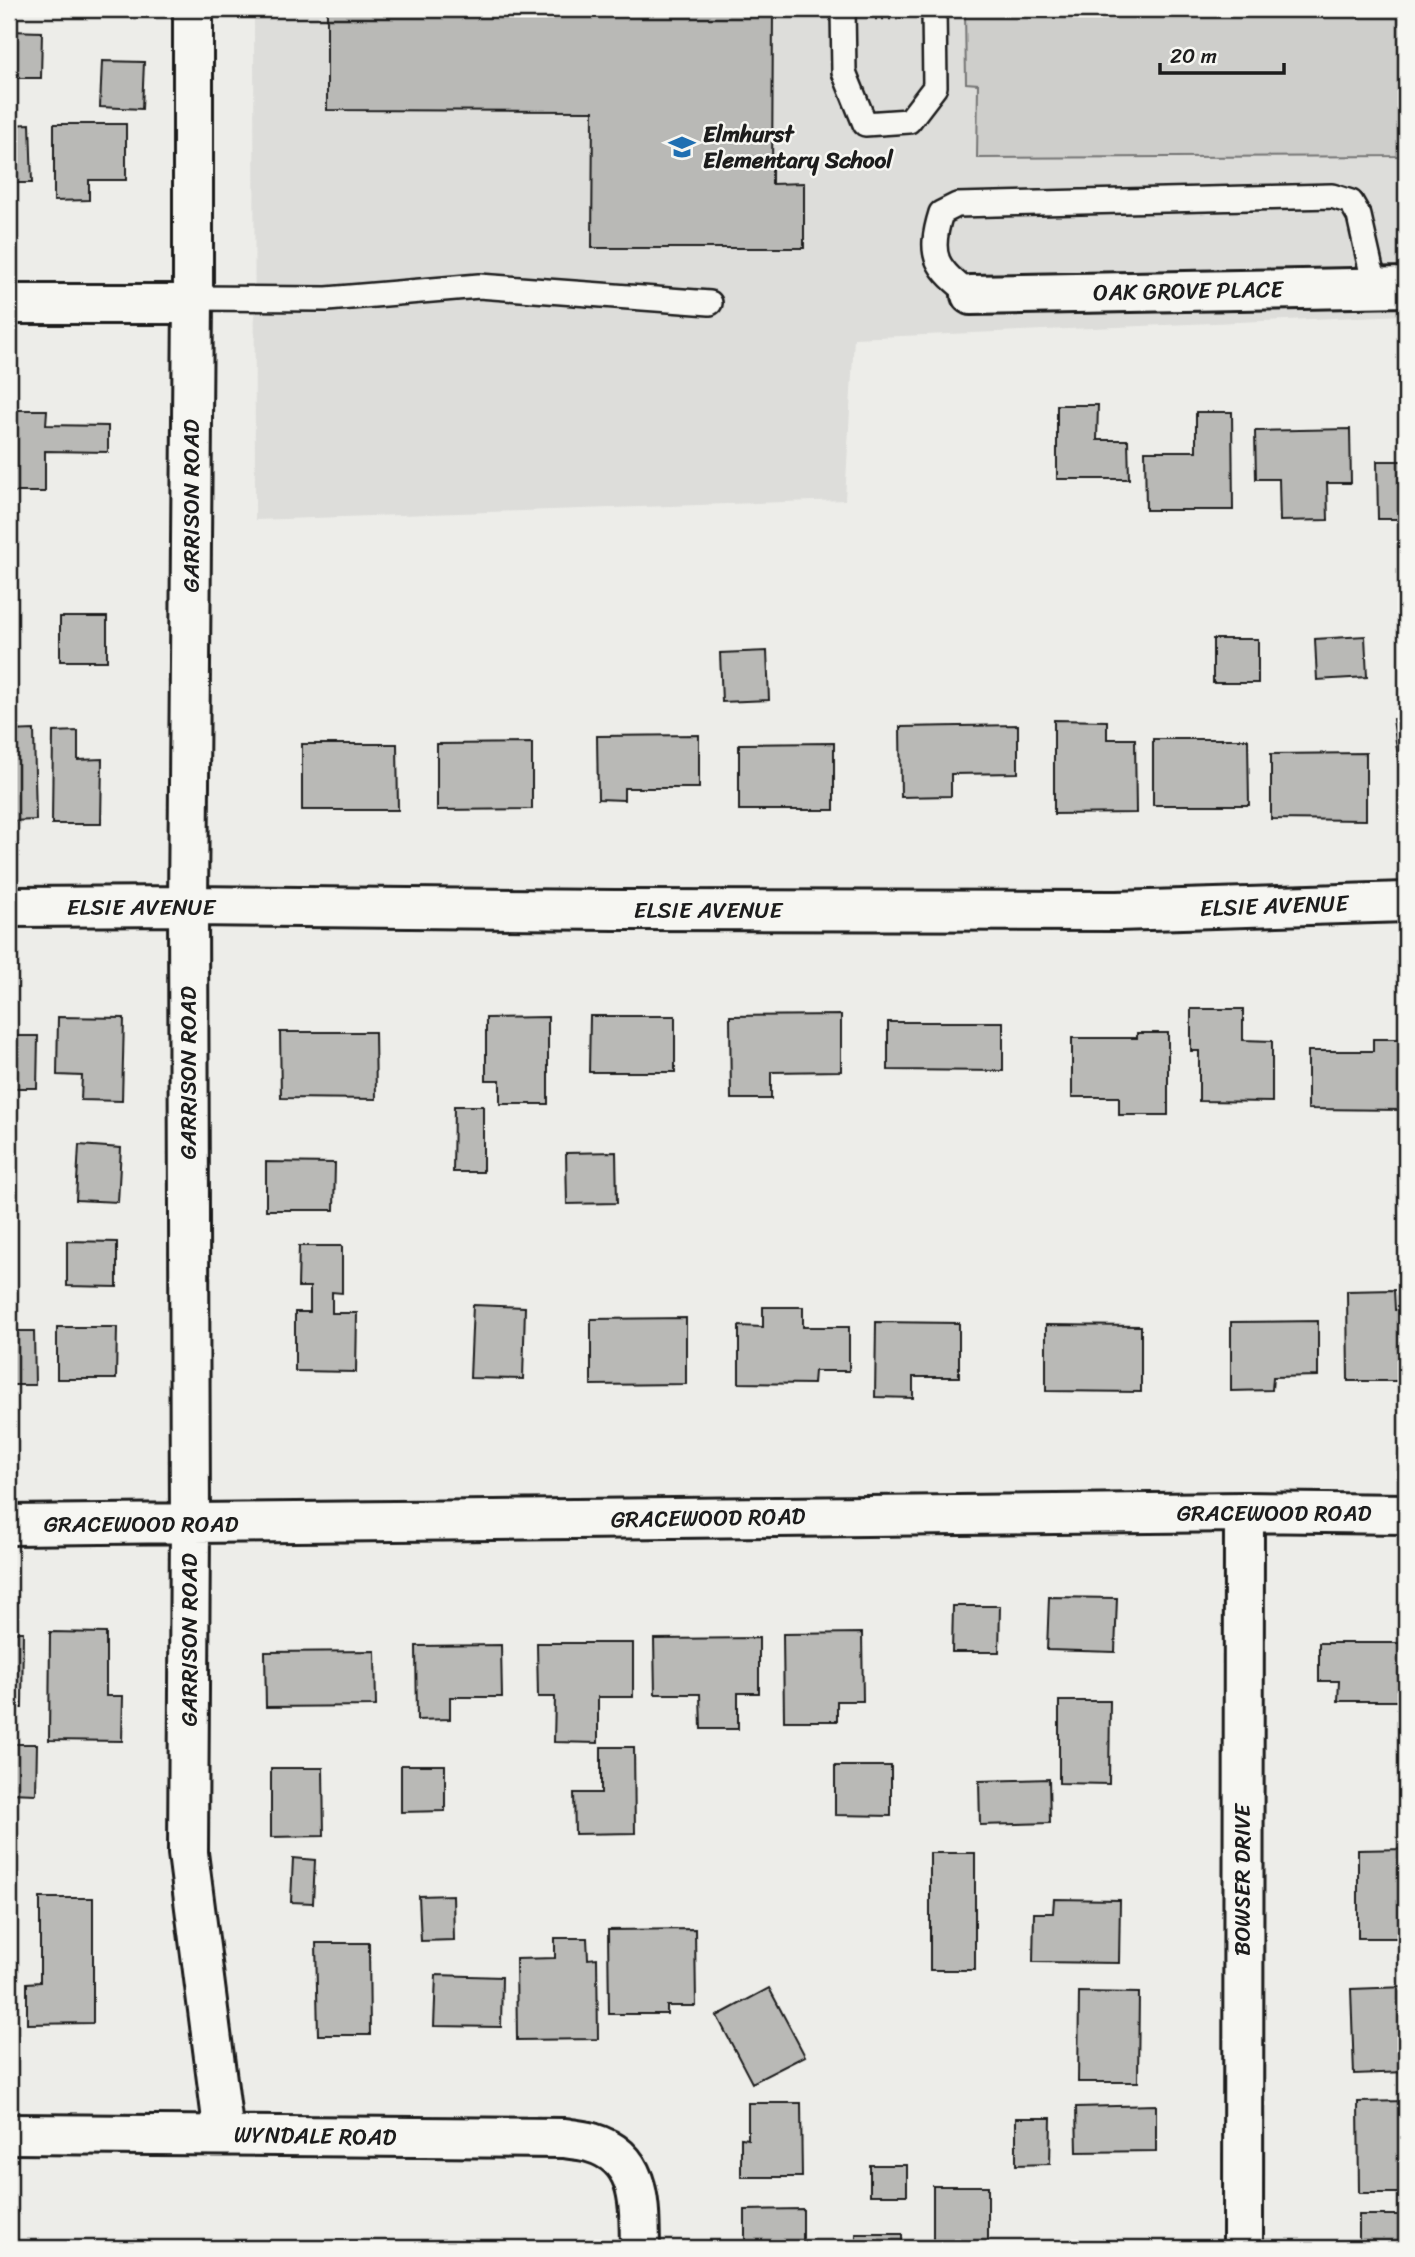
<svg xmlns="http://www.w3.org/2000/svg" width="1415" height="2257" font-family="Sriracha,sans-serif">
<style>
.built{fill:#ddddda}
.green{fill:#cececb;stroke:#757574;stroke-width:2}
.building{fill:#b9b9b6;stroke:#1c1c1c;stroke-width:2}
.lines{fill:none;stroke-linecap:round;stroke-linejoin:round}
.service-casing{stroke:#1c1c1c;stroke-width:28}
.minor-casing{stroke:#1c1c1c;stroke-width:44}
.path{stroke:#1c1c1c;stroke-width:4.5;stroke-dasharray:2 5;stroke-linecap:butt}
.service{stroke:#f6f6f2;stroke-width:23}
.minor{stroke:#f6f6f2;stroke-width:38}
.labels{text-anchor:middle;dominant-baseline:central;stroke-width:5;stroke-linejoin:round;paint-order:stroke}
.poi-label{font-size:23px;font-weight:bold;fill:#1c1c1c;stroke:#f6f6f2;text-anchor:start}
.street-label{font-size:23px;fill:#1c1c1c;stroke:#f6f6f2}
</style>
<rect width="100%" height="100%" fill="#edede9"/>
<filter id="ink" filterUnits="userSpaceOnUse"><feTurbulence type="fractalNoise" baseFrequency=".0143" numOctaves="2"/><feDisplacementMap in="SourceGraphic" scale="14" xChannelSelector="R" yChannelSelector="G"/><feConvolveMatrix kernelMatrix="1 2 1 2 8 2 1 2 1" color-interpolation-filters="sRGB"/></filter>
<g filter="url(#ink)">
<path class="built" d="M254,9H1406V315L854,338L845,500L255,520Z"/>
<path class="green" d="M965,9H1406V156L977,158L978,84L966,83Z"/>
<path class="building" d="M327,9H773L772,184L804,183V248H592L593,111L327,110Z
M9,31L42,32L41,78H9Z
M102,61L144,62L142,109L100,107Z
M30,124L32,183H9V125Z
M54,124H126V180H89V200L54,201Z
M1057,405H1098L1097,440H1128L1129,479H1057Z
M9,410H47L46,425L108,426V452L45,451V492H9Z
M1196,412H1232L1233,510H1146L1145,451H1196Z
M1350,429L1351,483H1327L1328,520L1280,521L1279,479H1256L1255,431Z
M1377,461H1406V519H1378Z
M60,617H107V661H60Z
M1365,636L1367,677L1317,680L1315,639Z
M1213,639H1258V683H1213Z
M767,651L769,700L722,702L720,653Z
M1406,717V780L1401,781L1393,719Z
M1054,720L1107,721V739H1135L1136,813L1054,814Z
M1018,725V773L951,774V796L901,797L900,727Z
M34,730L36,820L9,821V731Z
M78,731V760L102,759L101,824H52L53,732Z
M699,735V788H624V800L598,799L597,736Z
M1153,739H1248L1249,805H1153Z
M532,743V809L437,810V744Z
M834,743V810H739V744Z
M302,744H397L398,810H302Z
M1366,753V820L1271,819V754Z
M1191,1009H1243V1040L1272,1041V1102L1199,1101V1051H1191Z
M841,1015V1071L771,1072V1099H731L730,1016Z
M590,1016H675V1072H589Z
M58,1017L124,1018L122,1101L81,1100L82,1076L57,1075Z
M548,1017V1104H500V1080H486V1018Z
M888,1022H1003V1071L888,1070Z
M280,1032H375L376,1099L281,1098Z
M1137,1033H1168V1115H1119V1097H1072V1038H1137Z
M9,1036H38L37,1088H9Z
M1373,1039H1405V1110L1308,1109V1051H1373Z
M454,1106H483V1172H453Z
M79,1145L121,1148L118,1202L76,1200Z
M616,1152L617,1203L567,1204L566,1153Z
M266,1162L335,1163L334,1210H266Z
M67,1241L117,1242V1287L67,1286Z
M299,1246H342V1293L332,1292V1313H357L356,1372L295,1371V1312H310V1287H298Z
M1394,1290L1395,1310L1406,1309V1381H1348L1347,1291Z
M473,1305L525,1307L523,1379L470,1378Z
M763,1307H803V1327H849V1371H814L813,1384L739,1383V1326L763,1327Z
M686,1318V1384L591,1385V1319Z
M1318,1321V1376L1273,1377L1272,1390L1231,1391V1322Z
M876,1322L959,1323V1377H913V1398L875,1397Z
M1046,1325L1141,1326V1392L1046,1391Z
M57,1327H117L116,1379H57Z
M9,1331H34L35,1385H9Z
M1049,1597L1117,1598L1115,1652L1047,1650Z
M953,1606H1000L999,1652H952Z
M9,1632H23L22,1708H9Z
M50,1632L106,1633V1696H123L122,1741L49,1740Z
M862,1633L863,1701H837V1721H784L783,1634Z
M759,1638V1693H738V1729H701L700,1694H655L654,1639Z
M537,1643H633V1697H598V1743L554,1742L555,1697H538Z
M1319,1643H1406V1701H1338L1339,1681H1319Z
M501,1645L502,1697H450V1719L417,1720L416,1646Z
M375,1651L376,1706L266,1707L265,1652Z
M1059,1701H1110L1109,1784L1059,1783Z
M9,1744H37L36,1794L9,1793Z
M601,1747H634L635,1833L575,1834L574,1793H601Z
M401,1765H445V1811L401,1812Z
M835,1766H891V1816L835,1815Z
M271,1768H323L324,1836L271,1837Z
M1049,1779L1050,1823L980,1825L979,1781Z
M1406,1849V1901H1402V1938H1358V1850Z
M930,1853H975V1970H930Z
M293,1858L315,1860L313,1903L291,1902Z
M453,1895L454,1940L421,1941L419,1896Z
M40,1898H93V2023L27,2024V1983L40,1982Z
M1054,1899L1120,1900L1119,1963L1033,1962L1034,1913H1053Z
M695,1929L696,2006H667V2014H609L608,1930Z
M555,1938H587L588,1959L597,1958L598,2039L517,2040L516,1959L555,1958Z
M316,1943H369L370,2035H318Z
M436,1975L502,1977L501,2027L434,2026Z
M1406,1987V2072L1354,2074L1351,1989Z
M769,1988L805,2056L752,2083L717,2016Z
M1079,1992L1139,1993L1138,2082H1078Z
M1406,2101V2159H1402L1403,2193H1359L1358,2102Z
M748,2103H801L802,2177H741V2138L748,2139Z
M1156,2105V2151L1077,2152L1076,2107Z
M1016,2118H1051L1050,2164L1016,2165Z
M870,2165H907V2195H870Z
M933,2186H988V2248H933Z
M803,2209V2248H745V2210Z
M1359,2215H1406V2248H1359Z
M856,2234H902V2248H856Z
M140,2244L208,2245V2248H140Z
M247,2245L316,2246L315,2248H247Z
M354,2245L422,2246V2248H354Z
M537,2245V2248H455V2246Z
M46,2246L115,2247V2248H46Z"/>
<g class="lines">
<g class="service-casing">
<path id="service" d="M843,9L844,72L865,124L909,121L935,87L934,9
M971,295C937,268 927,258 941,213L957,205L1332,196L1351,202L1359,216L1371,269L1381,288
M193,298L327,299L479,286L710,303"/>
</g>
<g class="minor-casing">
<path id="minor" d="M193,9V298L188,906L190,1524L188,1853L224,2135
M971,295L1406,287
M9,304H193
M9,907L188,906L615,910L1117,911L1406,902
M9,1525L1244,1512L1406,1514
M9,2134L565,2138C574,2140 584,2140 592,2143C643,2158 639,2206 640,2248
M1243,2248L1244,1512"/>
</g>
<path class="path" d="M875,18H901"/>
<use href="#service" class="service"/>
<use href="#minor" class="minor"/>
</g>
</g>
<defs>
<g id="school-bare" transform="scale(2.1)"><path d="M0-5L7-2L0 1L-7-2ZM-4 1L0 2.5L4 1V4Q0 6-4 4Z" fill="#1f6fb2" stroke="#f6f6f2" stroke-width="2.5" paint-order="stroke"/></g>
</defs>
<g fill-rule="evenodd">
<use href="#school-bare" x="682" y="147"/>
</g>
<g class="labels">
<g class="poi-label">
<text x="703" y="134">Elmhurst<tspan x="703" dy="26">Elementary School</tspan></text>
</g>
<g class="street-label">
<text transform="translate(1188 291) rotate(-1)">OAK GROVE PLACE</text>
<text transform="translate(191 506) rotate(-90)">GARRISON ROAD</text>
<text transform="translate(1274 906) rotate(-2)">ELSIE AVENUE</text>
<text x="141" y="907">ELSIE AVENUE</text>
<text x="708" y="910">ELSIE AVENUE</text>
<text transform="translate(188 1073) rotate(-90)">GARRISON ROAD</text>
<text x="1274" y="1513">GRACEWOOD ROAD</text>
<text transform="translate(708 1518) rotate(-1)">GRACEWOOD ROAD</text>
<text x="141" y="1524">GRACEWOOD ROAD</text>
<text transform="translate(189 1640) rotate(-90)">GARRISON ROAD</text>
<text transform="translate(1242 1880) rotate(-90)">BOWSER DRIVE</text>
<text transform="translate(315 2136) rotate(1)">WYNDALE ROAD</text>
</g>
</g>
<rect width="1415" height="2257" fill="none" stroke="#f6f6f2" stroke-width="35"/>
<rect x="18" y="18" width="1380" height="2222" fill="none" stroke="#1c1c1c" stroke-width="2.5" filter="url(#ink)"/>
<path d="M1160 63v10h124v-10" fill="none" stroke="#1c1c1c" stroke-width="3.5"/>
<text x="1170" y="63" font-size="21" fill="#1c1c1c" stroke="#f6f6f2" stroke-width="5" paint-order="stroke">20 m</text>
</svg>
